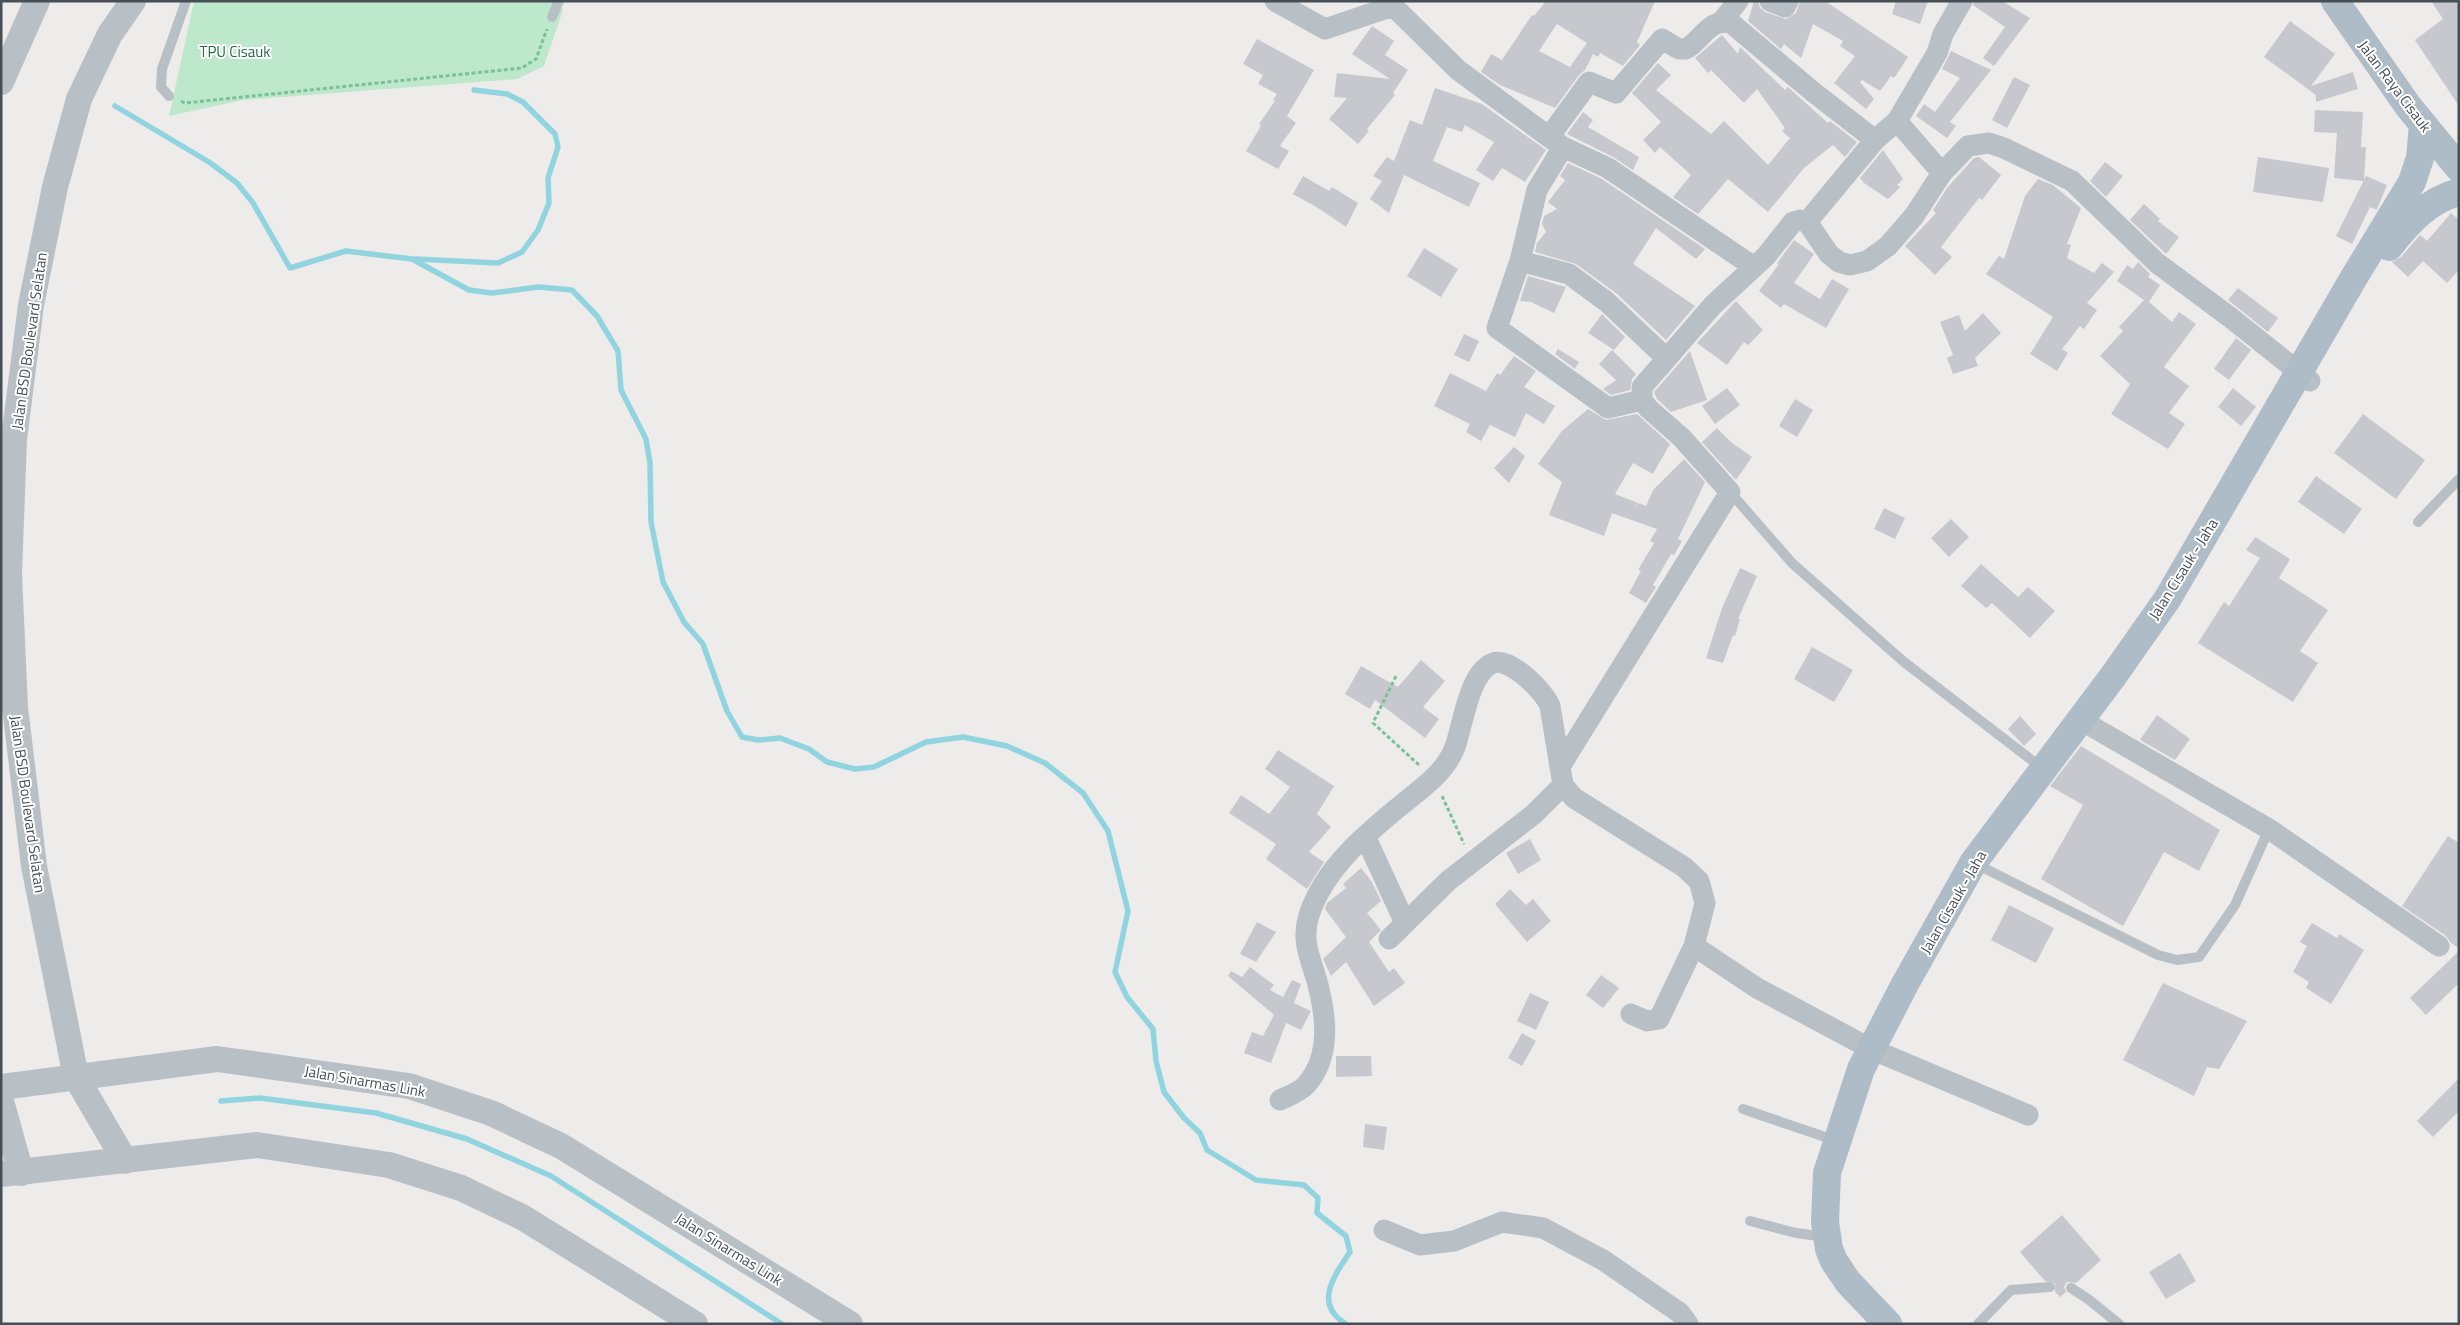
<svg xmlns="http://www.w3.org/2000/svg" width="2460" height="1325" font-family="'Titillium Web',sans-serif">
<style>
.green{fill:#bde8cb}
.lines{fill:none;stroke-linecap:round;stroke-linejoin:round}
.stream{stroke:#90d4df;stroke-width:5.5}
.building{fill:#c6c8ce;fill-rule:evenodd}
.path{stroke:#7ac19a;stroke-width:3;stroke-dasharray:4 2.5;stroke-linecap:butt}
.service{stroke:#b8c0c6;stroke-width:10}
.minor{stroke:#b8c0c6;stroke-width:21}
.tertiary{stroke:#b8c0c6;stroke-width:26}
.primary{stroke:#aebcc7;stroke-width:28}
.labels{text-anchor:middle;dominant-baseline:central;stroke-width:4;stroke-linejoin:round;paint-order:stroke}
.park-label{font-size:15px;fill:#216d42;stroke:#fff}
.street-label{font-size:15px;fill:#464f56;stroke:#fff}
</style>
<rect width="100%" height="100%" fill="#eeebeb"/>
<path class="green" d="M194,1H556L563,10L544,66L517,79L243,100L169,116Z"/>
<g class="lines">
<path class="stream" d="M115,106L209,162L237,183L253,203L290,268L346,251L412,259L469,290L492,293L538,287L572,290L597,316L618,351L621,390L646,439L650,463L651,522L663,582L684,622L703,644L727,711L742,737L758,740L780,738L809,749L827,762L855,769L874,767L926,742L963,737L1007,746L1045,763L1083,793L1108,831L1128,911L1115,972L1127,997L1153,1029L1156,1061L1164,1092L1184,1118L1200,1133L1207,1150L1256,1180L1304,1185L1318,1198L1317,1213L1346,1236L1350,1252C1334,1276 1313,1304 1346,1324
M415,259L498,263L522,252L538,230L549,203L548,178L558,147L555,134L523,102L507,94L474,90
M221,1101L260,1098L376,1113L467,1139L551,1176L782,1324"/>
</g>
<path class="building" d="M1546,1H1655L1637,42L1640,45L1623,66L1600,53L1598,57L1593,54L1585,70L1579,75L1555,108L1500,85L1481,72L1491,54L1502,60L1532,15L1534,16ZM1557,24L1587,43L1570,67L1539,51Z
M1754,1H1758L1760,8L1765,12L1786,19L1796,13L1800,1H1825L1908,57L1894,78L1891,76L1880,91L1862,80L1860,82L1874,99L1866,109L1834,83L1855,56L1840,46L1843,41L1813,24L1801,58L1784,44L1781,49L1748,21Z
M1896,1H1928L1920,24L1892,14Z
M1974,1H2002L2030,18L1994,66L1983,58L2005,27L1973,5Z
M2431,1H2459V106L2415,40L2443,19Z
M2290,21L2335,54L2311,86L2353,72L2358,89L2316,102V95L2264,57Z
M1372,26L1394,41L1385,55L1408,70L1393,93L1395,95L1367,129L1369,131L1358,144L1329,119L1347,98L1334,97L1337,73L1390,79L1352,54Z
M1722,35L1738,54L1740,47L1785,90L1788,87L1828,123L1830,121L1857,142L1845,157L1833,145L1804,168L1768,212L1728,179L1698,214L1673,197L1691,175L1660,147L1655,153L1643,140L1661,122L1632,93L1658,63L1671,75L1656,90L1711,134L1724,121L1768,165L1790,138L1782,131L1785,128L1757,89L1744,103L1711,70L1708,73L1695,58Z
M1257,39L1314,70L1287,116L1296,123L1280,146L1289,151L1278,169L1246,151L1261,126L1259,124L1275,101L1273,100L1277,94L1258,84L1263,75L1243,64Z
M1951,51L1991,70L1950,122L1956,126L1947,138L1916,116L1924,104L1935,112L1960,78L1942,69Z
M2014,77L2030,85L2007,128L1992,120Z
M1435,88L1482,104L1546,150L1525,182L1502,168L1493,181L1476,170L1494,142L1465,125L1462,132L1447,127L1433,161L1480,183L1469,207L1404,175L1389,213L1370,199L1382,181L1373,176L1387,157L1394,161L1410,120L1422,125Z
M2315,110L2363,112L2361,147H2366L2364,181L2334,178L2337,133L2314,132Z
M1583,112L1593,120L1588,127L1639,157L1633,170L1613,157L1567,134Z
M1883,150L1903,179L1897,185L1900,187L1888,199L1864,183L1860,178Z
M1979,157L2001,175L1982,200L1979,198L1941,247L1952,257L1935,275L1905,246L1936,213L1933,210L1947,188L1974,158Z
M2258,157L2329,168L2323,202L2253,192Z
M2105,162L2123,176L2106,197L2090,181Z
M1568,163L1602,179L1705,249L1696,259L1656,228L1633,264L1695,306L1666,340L1616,293L1576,264L1535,252L1537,243L1546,232L1542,224L1544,216L1557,209L1548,202L1565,180L1560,176Z
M1303,176L1329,191L1332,187L1358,203L1346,227L1318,208L1293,194Z
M2366,176L2387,185L2378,207L2377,210L2370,207L2352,244L2336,236Z
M2038,179L2053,185L2081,208L2067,244L2071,245L2067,258L2094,273L2102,263L2114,272L2087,303L2097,310L2084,329L2080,326L2062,349L2068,353L2057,371L2030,354L2053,317L1986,274L1999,256L2004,259L2025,196Z
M2144,204L2160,219L2158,221L2179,237L2166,254L2130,220Z
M2451,213L2459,220V270L2447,283L2423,261L2408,277L2392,262L2401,257L2420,235L2427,241Z
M1794,240L1814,254L1794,283L1820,299L1832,279L1849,289L1826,328L1784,304L1781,308L1759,291L1779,264L1777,263Z
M1424,248L1458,269L1441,297L1407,276Z
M2138,262L2150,274L2148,277L2160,285L2149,302L2172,322L2179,312L2196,324L2164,367L2189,386L2169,413L2185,424L2168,449L2111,414L2130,384L2100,356L2123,331L2119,327L2144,300L2117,281L2127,265L2133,269Z
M1528,276L1566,287L1554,313L1531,302L1520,301Z
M2238,288L2278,318L2268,332L2228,300Z
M1736,301L1763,330L1748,345L1744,342L1727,365L1697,343Z
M1983,313L2001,333L1975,358L1978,366L1953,374L1947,358L1953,355L1940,322L1959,315L1965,331Z
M1602,314L1625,337L1614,350L1588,333Z
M1464,334L1479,341L1469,362L1454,355Z
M2236,338L2251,350L2229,380L2214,369Z
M1558,349L1579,362L1575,369L1555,354Z
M1612,350L1636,374L1632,379L1630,390L1611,395L1603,389L1616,380L1599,364Z
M1690,351L1707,400L1671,412L1657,399L1654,392Z
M1514,356L1536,371L1524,387L1555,406L1544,424L1526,413L1515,437L1490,425L1481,441L1466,432L1470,424L1434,406L1450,373L1486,391L1497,373L1500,375Z
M1727,388L1740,405L1715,424L1702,406Z
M2233,388L2256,407L2241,426L2218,407Z
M1795,399L1813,410L1797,437L1779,426Z
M1588,409L1606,420L1637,414L1670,444L1653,474L1633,463L1615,494L1638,503L1635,507L1639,503L1646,506L1653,490L1684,459L1705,482L1678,539L1682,541L1674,555L1671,554L1653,585L1656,587L1646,603L1629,593L1641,571L1638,570L1654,543L1650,541L1657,529L1612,513L1604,536L1549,515L1562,482L1538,464L1562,431Z
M2363,414L2425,460L2396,499L2334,453Z
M1717,428L1731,442L1752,457L1736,480L1702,442Z
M1514,447L1525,456L1509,483L1494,468Z
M2316,476L2362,509L2344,534L2298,502Z
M1884,508L1905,518L1895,539L1874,529Z
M1951,519L1969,537L1949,557L1931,538Z
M2255,537L2290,559L2279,578L2328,610L2300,651L2318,663L2293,702L2198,643L2224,602L2229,606L2260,558L2246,550Z
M1981,564L2018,597L2028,587L2055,611L2030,638L1992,603L1986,608L1961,586Z
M1740,568L1757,576L1738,619H1740L1735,636L1733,635L1723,663L1706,658L1722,608Z
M1812,647L1853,670L1834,702L1794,679Z
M1421,660L1445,681L1423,707L1439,719L1425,738L1375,700L1370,709L1345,694L1361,666L1398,687Z
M2157,715L2190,739L2175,760L2140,740Z
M2020,716L2036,734L2024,746L2008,729Z
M2081,746L2220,830L2199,871L2164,852L2123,926L2041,879L2083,805L2050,786Z
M1278,750L1334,786L1317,814L1331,827L1309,852L1324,862L1307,889L1266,859L1276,844L1229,813L1241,795L1269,814L1290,787L1265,769Z
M2448,836L2459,843V948L2451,943L2446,936L2402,906Z
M1530,839L1541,860L1518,874L1506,853Z
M1361,868L1372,882L1381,901L1367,913L1381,930L1369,942L1389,972L1394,968L1405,983L1374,1006L1346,962L1331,976L1323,959L1346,937L1325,909L1327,903L1346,888L1343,884Z
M1510,889L1526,905L1533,899L1551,921L1527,942L1495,904Z
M2009,905L2054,928L2036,963L1991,940Z
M1257,922L1276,932L1256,962L1240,954Z
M2312,923L2337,938L2339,934L2364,950L2331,1004L2306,988L2309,982L2293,972L2307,946L2300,942Z
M2459,951V983L2426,1015L2410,998Z
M1250,967L1274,985L1270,990L1283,997L1292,980L1301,984L1294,1003L1311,1011L1301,1030L1286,1023L1271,1063L1244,1053L1252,1032L1263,1036L1274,1015L1228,976L1231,971L1242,977Z
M1601,975L1619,988L1603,1008L1586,995Z
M2163,983L2247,1021L2219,1069L2207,1067L2194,1096L2123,1060Z
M1530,993L1549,1002L1536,1030L1517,1021Z
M1522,1033L1536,1041L1522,1066L1508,1058Z
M1336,1056H1371L1372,1076L1336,1077Z
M2459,1078V1111L2433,1137L2417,1121Z
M1365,1124L1387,1127L1384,1150L1363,1147Z
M2062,1215L2101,1260L2076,1283L2067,1282L2064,1287L2066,1292L2060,1297L2055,1292V1283L2045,1281L2020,1252Z
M2180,1253L2196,1281L2166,1299L2149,1272Z"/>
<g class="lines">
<path class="path" d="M181,101L185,103L522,68L536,59L547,29
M1396,676L1373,723L1419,765
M1442,796L1464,844"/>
<path class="service" d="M552,17L559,1
M169,96L161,87L162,69L186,1
M1730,492L1792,563L1904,662L2042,768
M2418,522L2459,479
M1974,863L2158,955L2177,960L2199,957L2235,905L2269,829
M1743,1109L1837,1141
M1750,1221L1796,1233L1826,1237
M2071,1288L2088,1299L2119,1324
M1978,1324L2011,1290L2050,1287"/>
<path class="minor" d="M1275,1L1325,29L1393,6L1458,70L1549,137L1563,147L1608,168L1754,267
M1770,1L1785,7L1788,1
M1722,21L1738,1
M1897,121L1942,173
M1549,137L1589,82L1616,93L1662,39L1679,49H1686C1703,39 1709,18 1731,23L1812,91L1875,140
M1563,147L1537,190L1520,261L1497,328L1608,408L1642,400
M1807,222L1875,140L1897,121L1937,53L1943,34L1962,1
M1520,261L1569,274L1607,302L1665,357
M2079,719L2269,829L2439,946
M1561,765L1730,492L1682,438L1648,408L1642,400V387L1713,305L1766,256L1793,222L1800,220L1807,222L1829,254L1839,262L1850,265L1867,261L1888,246L1914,216L1942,173L1968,146L1989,143L2004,148L2072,181L2157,263L2231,318L2310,381
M1365,836L1405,923
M1389,939L1448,881L1534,814L1563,785
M1631,1014L1647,1021L1659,1019L1694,946
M1280,1100C1288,1096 1300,1092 1306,1085C1332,1056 1326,1015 1317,981C1310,957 1301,940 1309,915C1325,867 1367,833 1405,802C1425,786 1446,771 1455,747C1463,725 1469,672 1493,663C1510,657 1544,691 1550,706L1563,785L1574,798L1684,867L1699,881L1705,903L1694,946L1757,988L1871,1049L2028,1115
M1384,1230L1420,1245L1454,1241L1502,1222L1543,1228L1603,1260L1680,1313L1688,1324"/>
<path class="tertiary" d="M1,82L37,1
M1,1087L217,1059L409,1086L491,1113L561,1146L850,1324
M1,1101L21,1173
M125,1161L76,1077L34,866L15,707L9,574L14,439L31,305L55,187L79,99L110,34L133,1
M1,1174L257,1145L389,1165L461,1188L522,1217L695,1324"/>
<path class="primary" d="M2335,1L2408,106L2459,168
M2389,247C2408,223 2428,200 2459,192
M1888,1324L1848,1282L1834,1261L1829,1249L1825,1222L1827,1173L1861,1069L1905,984L1973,863L2114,675L2168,598L2353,279L2412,182L2420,158L2423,125"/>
</g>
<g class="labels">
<g class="park-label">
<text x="235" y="51">TPU Cisauk</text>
</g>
<g class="street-label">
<text transform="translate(2395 86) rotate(53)">Jalan Raya Cisauk</text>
<text transform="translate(29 341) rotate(-82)">Jalan BSD Boulevard Selatan</text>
<text transform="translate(2183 569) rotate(-58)">Jalan Cisauk - Jaha</text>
<text transform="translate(28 804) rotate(82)">Jalan BSD Boulevard Selatan</text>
<text transform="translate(1953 902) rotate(-60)">Jalan Cisauk - Jaha</text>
<text transform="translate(365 1081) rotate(10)">Jalan Sinarmas Link</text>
<text transform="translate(729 1249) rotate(32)">Jalan Sinarmas Link</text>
</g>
</g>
<rect width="2460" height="1325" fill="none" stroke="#464f56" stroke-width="5"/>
</svg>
